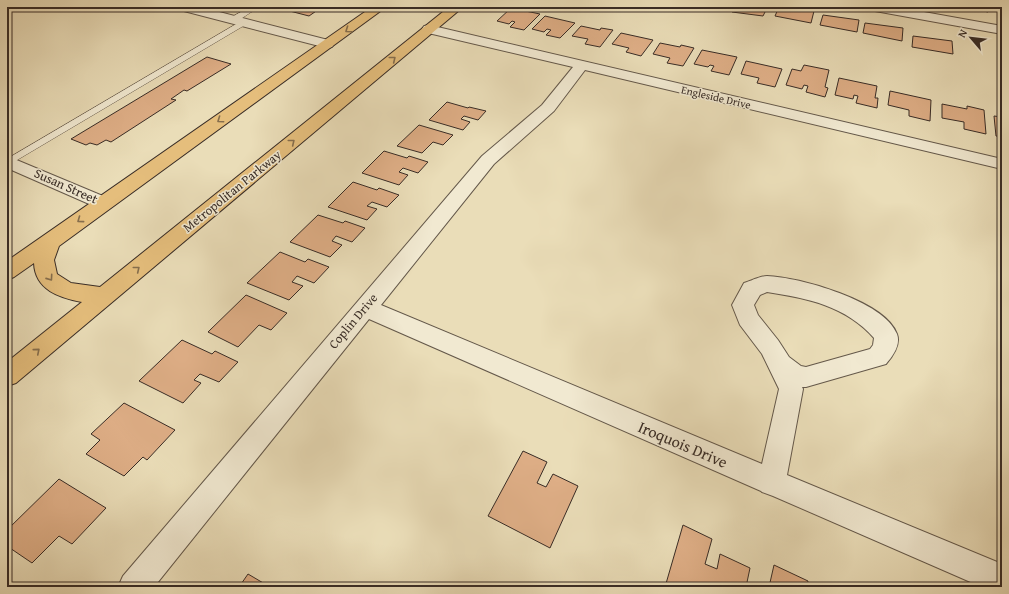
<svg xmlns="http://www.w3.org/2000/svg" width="1009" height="594" font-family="'Gentium Book Plus',serif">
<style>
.building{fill:#deae86;stroke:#382c26}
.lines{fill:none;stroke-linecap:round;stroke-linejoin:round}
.service-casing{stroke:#64584a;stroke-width:1}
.minor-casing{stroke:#64584a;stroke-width:2}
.primary-casing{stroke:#382c26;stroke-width:2}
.service{fill:#f1e9d1;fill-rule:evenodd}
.minor{fill:#f1e9d1;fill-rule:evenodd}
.primary{fill:#e5be7c;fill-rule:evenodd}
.oneway{stroke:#866e4d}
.labels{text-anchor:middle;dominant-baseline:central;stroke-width:3;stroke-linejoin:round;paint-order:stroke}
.far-street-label{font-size:11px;fill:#382c26;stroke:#f1e9d1}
.street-label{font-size:13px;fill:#382c26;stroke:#f1e9d1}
.near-street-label{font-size:16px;fill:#382c26;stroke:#f1e9d1}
</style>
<rect width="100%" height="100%" fill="#eaddb8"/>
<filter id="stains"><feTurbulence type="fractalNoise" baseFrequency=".005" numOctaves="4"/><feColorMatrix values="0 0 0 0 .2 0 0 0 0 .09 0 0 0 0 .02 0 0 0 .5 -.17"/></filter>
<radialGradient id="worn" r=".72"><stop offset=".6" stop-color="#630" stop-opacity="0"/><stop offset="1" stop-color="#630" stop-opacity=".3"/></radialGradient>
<path class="building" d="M279,7H322L309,16L278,8Z
M735,7H760L767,8L763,16L732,12Z
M779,7L798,10L799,9L814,11L811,23L775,16Z
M964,7H998V11L988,10V12Z
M511,8L540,14L524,30L510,27L515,22L512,21L509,24L497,21Z
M823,15L859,20L857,32L820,25Z
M545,16L575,23L560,38L546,35L551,30L547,29L544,32L532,29Z
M865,23L903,28L902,41L863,33Z
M581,26L600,30L601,28L613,30L600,47L585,44L588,39L572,36Z
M621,33L653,40L641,56L626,52L629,48L612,44Z
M913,36L952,41L953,54L912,47Z
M660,43L680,47L681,45L694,48L683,66L667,63L670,58L653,54Z
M702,50L737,57L729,75L711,71L714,66L710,65L708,67L694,64Z
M207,57L231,64L187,91L184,90L171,99L176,100L111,142L106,140L97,145L90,143L86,145L71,139Z
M746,61L782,69L775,87L757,83L759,78L741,74Z
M804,65L829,70L825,87L828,88L825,97L806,92L808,86L804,85L802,89L786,85L792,69L801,71Z
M839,78L877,86L875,98H878L877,108L856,103L858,96L854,95L853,99L835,95Z
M890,91L931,100L930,121L909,116V110L888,105Z
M447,102L468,108L469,107L486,111L478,120L464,116L461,119L470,122L463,130L429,120Z
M942,104L967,109V106L984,110L986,134L964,129V122L942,118Z
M994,116L1002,117V137L996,136Z
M419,125L453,135L443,145L433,142L422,153L397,146Z
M384,151L407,158L409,156L428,162L418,173L403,168L399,172L408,175L399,185L362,173Z
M353,182L377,190L379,188L399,195L387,207L372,202L367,206L377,209L367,220L328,207Z
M318,215L343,223L345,221L365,228L352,242L336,236L332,241L342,245L330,257L290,242Z
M280,252L305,262L308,259L329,267L314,283L297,276L292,282L303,286L289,300L247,283Z
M246,295L287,313L271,330L259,325L238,347L208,332Z
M182,340L212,354L215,351L238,362L219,382L200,374L194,380L201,383L183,403L139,381Z
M124,403L175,430L147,460L143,457L124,476L86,454L100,440L91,434Z
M523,451L547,462L537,483L546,487L553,474L578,486L550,548L488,516Z
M59,479L106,508L72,544L59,536L32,563L7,546V530Z
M683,525L712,539L705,564L717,569L720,554L750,568L746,587H665Z
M774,565L808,581L807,587H769Z
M248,574L270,587H239Z"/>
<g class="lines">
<g class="service-casing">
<path id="service" d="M250,7H259L236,22H230V18Z
M243,20H249L250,22L7,166V159Z"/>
</g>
<g class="minor-casing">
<path id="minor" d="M179,7H200L332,41L334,44L332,47L327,48L180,10Z
M869,7H896L1002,26V34L875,11L870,10Z
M429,25L1002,159V169L585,70L554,111L494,164L381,305L762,464L779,389L762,354L740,325L732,305L744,283C751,281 760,276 767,276C799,277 885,301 897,334C901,345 893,356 886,364L806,387H802L803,389L787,475L1002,564V587H982L773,496L762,492L761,491L369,319L154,587H118L123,576L482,156L542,105L573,67L424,32L422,29L424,26ZM767,292C807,298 846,306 874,338L873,345L870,349L806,367L801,366L789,357L778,340L758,315L754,305L760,295Z
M7,156L110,199L113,203L110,207L103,209L96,207L7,168Z"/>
</g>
<g class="primary-casing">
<path id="primary" d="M372,7H386L59,246L54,260L57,274L71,283L100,287L449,7H463L16,383L7,386V362L82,302C60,298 35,290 34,263L14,277L7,280V261Z"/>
</g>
<use href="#service" class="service"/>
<use href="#minor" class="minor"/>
<use href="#primary" class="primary"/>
</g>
<defs><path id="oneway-chevron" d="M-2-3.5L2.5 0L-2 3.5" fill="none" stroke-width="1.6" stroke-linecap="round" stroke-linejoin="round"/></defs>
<g class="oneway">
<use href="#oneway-chevron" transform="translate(348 30) rotate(145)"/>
<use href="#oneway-chevron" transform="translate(393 59) rotate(-39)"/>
<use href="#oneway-chevron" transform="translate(220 120) rotate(145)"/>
<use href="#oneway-chevron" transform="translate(292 142) rotate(-39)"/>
<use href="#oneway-chevron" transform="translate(80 220) rotate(144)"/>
<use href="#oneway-chevron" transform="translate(137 269) rotate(-39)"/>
<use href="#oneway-chevron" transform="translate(50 278) rotate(55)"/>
<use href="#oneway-chevron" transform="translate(37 351) rotate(-40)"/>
</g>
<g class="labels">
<g class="far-street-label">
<text transform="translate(716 97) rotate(13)">Engleside Drive</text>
</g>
<g class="street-label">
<text transform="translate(66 186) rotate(24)">Susan Street</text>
<text transform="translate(232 191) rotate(-39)">Metropolitan Parkway</text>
<text transform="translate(353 321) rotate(-50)">Coplin Drive</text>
</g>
<g class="near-street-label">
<text transform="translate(683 444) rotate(23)">Iroquois Drive</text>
</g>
</g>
<rect width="1009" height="594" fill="none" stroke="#eaddb8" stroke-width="24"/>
<rect x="8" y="8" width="993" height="578" fill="none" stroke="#382c26" stroke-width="2"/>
<rect x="12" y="12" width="985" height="570" fill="none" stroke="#382c26"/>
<g transform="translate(971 38) rotate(298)" stroke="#f1e9d1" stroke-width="3" paint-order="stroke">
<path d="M0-3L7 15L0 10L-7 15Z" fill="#382c26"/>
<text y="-6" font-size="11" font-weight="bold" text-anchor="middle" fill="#382c26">N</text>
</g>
<rect width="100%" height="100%" filter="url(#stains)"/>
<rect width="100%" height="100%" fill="url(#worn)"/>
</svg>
